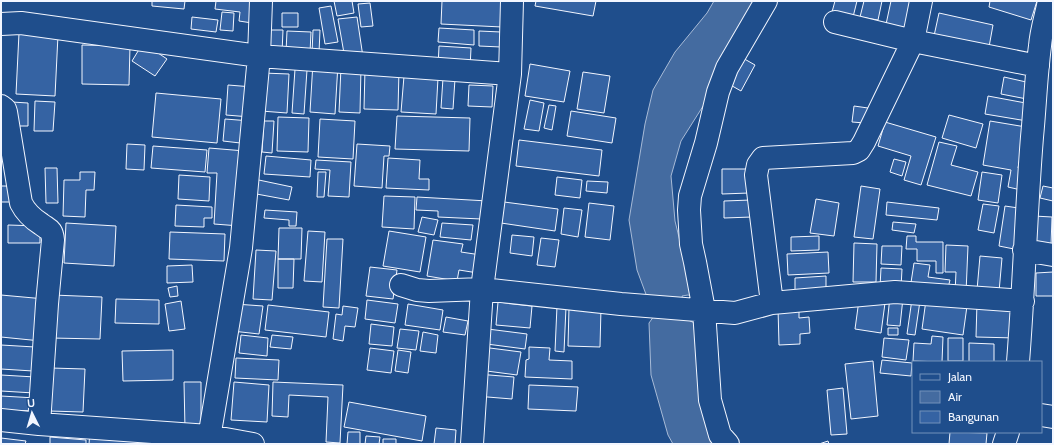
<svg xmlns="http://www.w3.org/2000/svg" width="1054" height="445" font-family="Cabin,sans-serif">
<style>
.water{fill:#446ba0;stroke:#a8bbd7;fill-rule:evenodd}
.building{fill:#3563a3;stroke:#f2f6ff}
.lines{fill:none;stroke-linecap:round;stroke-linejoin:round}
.minor-casing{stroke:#f2f6ff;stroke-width:24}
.minor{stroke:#1f4e8c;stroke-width:22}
</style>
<rect width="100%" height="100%" fill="#1f4e8c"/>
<path class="water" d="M714,1H757L705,103L681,141L671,176L675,221L726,428L737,444H673L668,435L651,375L649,323L654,316L637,270L629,220L645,124L653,90L675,52L707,13ZM688,295L692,296L698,316L694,323L681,316L684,302L682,296Z"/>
<path class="building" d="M152,1H185L184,9L152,6Z
M216,1H243L254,2L252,23L239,21L240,12L215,9Z
M334,1H352L354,13L337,16Z
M442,1H503L502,27L441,24Z
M536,1H596L593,16L535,6Z
M835,1H857L853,17L832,12Z
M864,1H882L878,20L860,17Z
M891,1H914L907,34L885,29Z
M990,1H1037L1031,20L989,7Z
M370,3L373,26L361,27L358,4Z
M331,6L338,42L325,44L319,8Z
M222,12L234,13L233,31L220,30Z
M282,13H298V27H282Z
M939,13L993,25L989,47L934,36Z
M192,17L218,20L216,32L191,29Z
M357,17L363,57L345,59L338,19Z
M439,28L474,30V45L438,42Z
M263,30H283L282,53H262Z
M313,30H320L319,53H312Z
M287,31L311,32L310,53L286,52Z
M479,31L501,32V47L479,46Z
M19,33L58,35L55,96L16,94Z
M143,43L167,59L155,76L132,61Z
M82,45L130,46L129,85L82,84Z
M439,46L471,48L470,69L438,67Z
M741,57L755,65L741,91L727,83Z
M313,62L338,64L335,114L310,112Z
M530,64L570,71L564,102L525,96Z
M341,67H361L360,113L339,112Z
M295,69L307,70L304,114L292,113Z
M365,69L399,70L398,110L364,109Z
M583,72L610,76L604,113L577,109Z
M263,73L289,74L287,113L261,111Z
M404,76L438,78L436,114L401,112Z
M1004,77L1035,84L1032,100L1001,94Z
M443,78L455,79L453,109L441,108Z
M228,85L253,87L250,117L226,115Z
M469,85L493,86L492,107L468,106Z
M156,93L221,99L217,143L152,137Z
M988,96L1031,104L1027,121L985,114Z
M530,100L544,103L539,131L524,129Z
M35,101L55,102L53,131H34Z
M12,102L28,103V126H11Z
M549,105L556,106L552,130L544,128Z
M854,106L868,108L865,123L852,122Z
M571,111L616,118L612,143L567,136Z
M949,115L983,124L976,148L942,138Z
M397,116L470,118L469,151L395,149Z
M278,117L309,118L308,152L277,151Z
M225,119L251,121L249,144L223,141Z
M320,119L355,121L353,159L318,157Z
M264,121H274L272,153L262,152Z
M990,121L1026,127L1018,168L1025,169L1021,190L1008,187L1011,170L983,165Z
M885,122L936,137L921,185L904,180L911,156L878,146Z
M519,140L602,150L599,176L516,166Z
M939,142L957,146L951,165L978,172L971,196L927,185Z
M127,144L145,145L144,170L126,169Z
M357,144L390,146L389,156H384L382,188L354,186Z
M153,146L207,150L205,172L151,168Z
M209,148L245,151L240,226L214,224L217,173H207Z
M266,156L311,160L310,177L264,174Z
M388,158L420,160L419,179H429V190L386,188Z
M894,159L906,162L902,176L890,172Z
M316,160L351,162L349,197L328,196L330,170L315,169Z
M45,168H57L58,203H46Z
M722,169H749V193L722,194Z
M80,172H95L94,190H86L85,217L63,216L64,180H80Z
M318,172H326L324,197H317Z
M982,172L1002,175L998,203L978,200Z
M179,175L210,177L209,201L178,199Z
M557,177L582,180L580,198L555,195Z
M254,179L292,187L289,200L251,193Z
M587,181L608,182L607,193L586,191Z
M1,186H11L10,202H1Z
M861,186L880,189L873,239L854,237Z
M1043,186L1053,188V201L1040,198Z
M384,196L415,197L414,229L382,227Z
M417,197L488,201L481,219L438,217V211L416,210Z
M816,199L839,203L834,236L810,233Z
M751,200L752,217L724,218V201Z
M504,202L558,209L555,231L501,223Z
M887,202L939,208L937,220L886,215Z
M589,203L614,206L610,240L585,237Z
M983,204L999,206L994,233L978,230Z
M176,205L212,207V218H204V227L175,226Z
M1005,206L1025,209L1019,250L999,246Z
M564,208L582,210L578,237L561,234Z
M265,210L297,212L296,226H289V220L264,218Z
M1034,216L1052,217L1051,246H1032Z
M422,217L438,220L434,235L418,232Z
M893,222L916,224L914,233L892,230Z
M66,223L116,226L114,266L64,263Z
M442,223L473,225L471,240L440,237Z
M8,225L40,226V243H8Z
M279,228H302L301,259H278Z
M308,231L325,232L322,282L304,281Z
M389,231L426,237L420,272L383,266Z
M170,232L225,234L224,261L169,259Z
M512,235L534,237L532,256L510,253Z
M819,236V250L791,251V237Z
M907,236H916V242H943V273H936V261H917V249H906Z
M541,238L559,240L555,267L537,265Z
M327,239H343L339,308L323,307Z
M433,240L463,244L461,252L481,255L478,273L459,270L457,281L427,276Z
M854,243L877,244L876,282H853Z
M946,245L968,246L966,293H955L956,272H945Z
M882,246H902L901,265L881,264Z
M256,250L276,251L272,300L253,299Z
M828,252L829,273L788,275L787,254Z
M980,256L1002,258L999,292L977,290Z
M278,259H294L293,288H278Z
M914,263L930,265L928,277L950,280L948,288L910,289Z
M192,265L193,282L167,283V266Z
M370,267L397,270L393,299L366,296Z
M881,268L902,269L901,288L880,287Z
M1053,272V296H1036V273Z
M826,276V294L795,295V278Z
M177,286L178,296L170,297L168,288Z
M1,295L45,299L41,341L1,337Z
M53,295L102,297L100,339L51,338Z
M890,296L903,298L900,326L887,325Z
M116,299L159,300V324L115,323Z
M912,299L920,301L915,335L907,334Z
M367,300L398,304L395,323L365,319Z
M859,300L885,303L881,333L855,329Z
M926,300L967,306L963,335L922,329Z
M181,301L185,329L169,331L165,304Z
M498,302L532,306L530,328L496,325Z
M977,302L1017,304L1016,338L976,337Z
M235,304L263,306L259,334L232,331Z
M408,304L443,310L440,330L405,325Z
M268,305L329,312L326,337L265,330Z
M343,306L358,308L355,327L345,326L343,341L333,339L336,314L342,315Z
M557,306L566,307L564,352L555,351Z
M569,307L601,308L600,347L568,346Z
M799,307V318L809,317L810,333L800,334V344L779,345L778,308Z
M446,317L468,321L465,335L443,332Z
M371,324L394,327L392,346L369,344Z
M480,328L527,334L525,349L479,343Z
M888,328H898V335H888Z
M400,329L419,331L416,350L397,348Z
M423,332L438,335L436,353L420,351Z
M241,335L268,338L267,356L239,353Z
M272,335L293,337L291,349L270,347Z
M932,336L943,337L942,362L913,361L914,343L931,344Z
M884,338L909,340L906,360L882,357Z
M948,338H963V361H948Z
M969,343L994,344V362H969Z
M1,345L35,347L33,371L1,369Z
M482,347L521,352L517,375L479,370Z
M529,347L550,348L549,360L572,361V379L525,377L526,360L529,359Z
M370,348L394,351L391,373L367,370Z
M173,350V380L123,381L122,351Z
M398,350L411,352L408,373L395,371Z
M236,358L279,360L278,380L235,378Z
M882,360L912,363L911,376L880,373Z
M873,361L878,416L851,419L845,364Z
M51,368L85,369L83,412L49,411Z
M477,374L514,377L512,399L475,396Z
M1,375L35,377L34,393L1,391Z
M184,382H201V429H185Z
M234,382L269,385L267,422L231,420Z
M273,382L343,385L340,443L326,442L328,397L289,395L288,417L272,416Z
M529,385L578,387L576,411L528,409Z
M843,388L847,434L831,435L827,390Z
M1,396L36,398V411L1,410Z
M349,402L426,416L422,441L344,427Z
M436,428L456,430L455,444H434Z
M90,431L204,444H89Z
M348,432H360V444H347Z
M950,432L987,433L986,444H949Z
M366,436L380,437L379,444H365Z
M50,437L86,440V444H50Z
M1,438L26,441L25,444H1Z
M383,439H396V444H383Z
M828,441L829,444H819Z"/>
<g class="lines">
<g class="minor-casing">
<path id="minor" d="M835,22L913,41L1038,66
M1,24L21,23L259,56L510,74
M1,106L5,109L6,112L21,203C25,211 33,219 41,224C49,230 52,229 53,240L47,304L39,424
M1024,250L1053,255
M401,285L417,290L429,291L482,289L621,304L735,313L772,303L895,292L1023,301
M772,303L756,175L758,165L763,158L853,153L859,150L864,142L913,41L921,1
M1018,362C1024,287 1026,212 1032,137C1035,107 1036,76 1040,46C1041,31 1046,16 1049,1
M1041,415L1053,417
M1,420L39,424L209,436L253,444
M208,444L241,248L259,56L261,1
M472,444L482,289L510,74L512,1
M728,444L720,435L710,400L704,310L695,262L691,244L689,210L690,196L706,143L718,92L727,68L766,1
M1004,444L1008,432"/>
</g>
<use href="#minor" class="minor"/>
</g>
<rect width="1054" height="445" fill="none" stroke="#f2f6ff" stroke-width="4"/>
<rect x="912" y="361" width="130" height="72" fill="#1f4e8c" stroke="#7391ba"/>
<rect x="920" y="374" width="20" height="6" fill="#1f4e8c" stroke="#7391ba"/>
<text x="948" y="381" font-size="12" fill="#f2f6ff">Jalan</text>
<rect x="920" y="391" width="20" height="12" fill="#446ba0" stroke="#7391ba"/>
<text x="948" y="401" font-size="12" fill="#f2f6ff">Air</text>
<rect x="920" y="411" width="20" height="12" fill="#3563a3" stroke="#7391ba"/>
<text x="948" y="421" font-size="12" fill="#f2f6ff">Bangunan</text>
<g transform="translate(32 413) rotate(355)" stroke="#1f4e8c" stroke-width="3" paint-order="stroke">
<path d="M0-3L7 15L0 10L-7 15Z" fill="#f2f6ff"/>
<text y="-6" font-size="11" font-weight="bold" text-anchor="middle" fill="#f2f6ff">U</text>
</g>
</svg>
